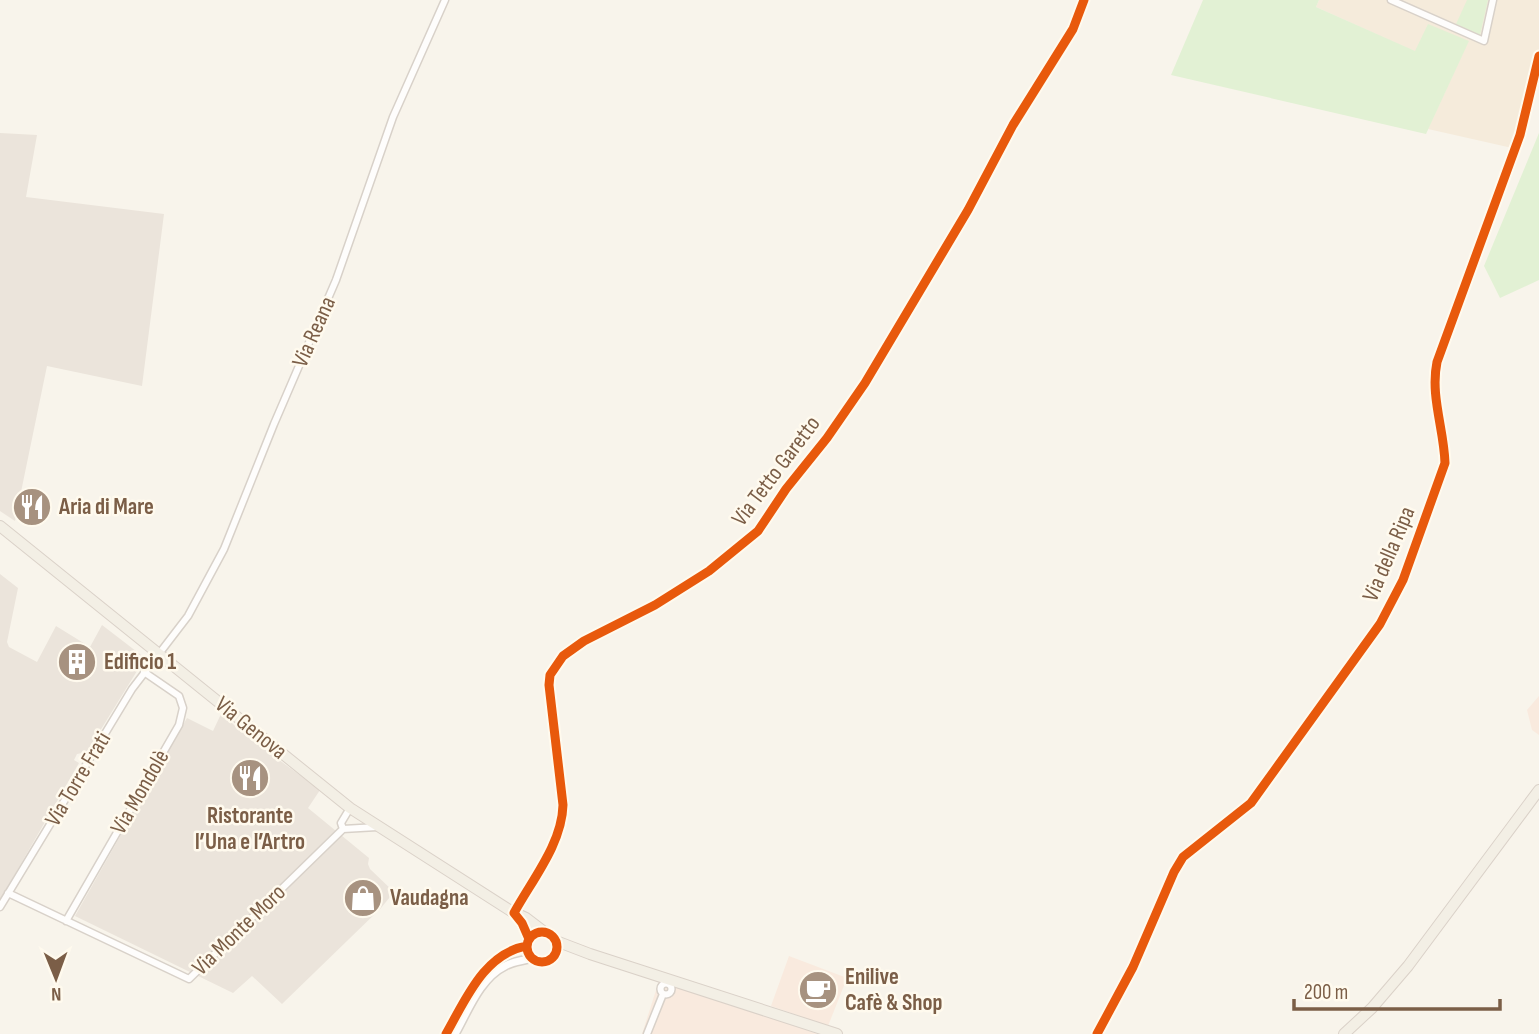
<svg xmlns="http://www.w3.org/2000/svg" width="1539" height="1034" font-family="'Sofia Sans Condensed',sans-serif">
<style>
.residential{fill:#f5ebdb}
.commercial{fill:#f9eade}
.industrial{fill:#ebe4db}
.green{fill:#e2f1d4}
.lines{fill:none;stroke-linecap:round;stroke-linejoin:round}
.minor-casing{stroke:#d8d1c9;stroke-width:9}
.tertiary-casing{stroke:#d8d1c9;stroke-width:10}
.primary-casing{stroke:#dad1c8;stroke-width:12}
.minor{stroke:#fefdfc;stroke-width:6}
.tertiary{stroke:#fefdfc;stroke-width:7}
.primary{stroke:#f3efe5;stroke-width:10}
.cycleway-casing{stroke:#fffaee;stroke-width:13}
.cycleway{stroke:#e8590c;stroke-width:9}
.labels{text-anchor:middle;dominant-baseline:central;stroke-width:5;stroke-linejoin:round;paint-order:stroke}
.street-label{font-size:23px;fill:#7b5e47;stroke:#fffaee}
.poi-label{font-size:23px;font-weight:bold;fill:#7b5e47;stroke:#fffaee;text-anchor:start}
</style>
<rect width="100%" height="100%" fill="#f8f4eb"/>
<path class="residential" d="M1319,0H1539V75L1521,150L1428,129L1468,42L1416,52L1316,7Z"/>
<path class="commercial" d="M1539,696V735L1532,730L1527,710Z
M789,956L847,978L828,1026L771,1006Z
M662,981L818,1034H642L658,984Z"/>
<path class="industrial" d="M0,133L37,135L26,197L164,214L142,386L47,366L15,521L0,511Z
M0,574L18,588L7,642L9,647L37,662L56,626L90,647L102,625L145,658L87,752L77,754L74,760L79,763L0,900Z
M221,714L252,740L320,790L308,808L369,858L368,864L370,869L394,892L381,908L282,1004L252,976L233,993L75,916L187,718L213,731Z"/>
<path class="green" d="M1203,0H1319L1316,7L1415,51L1428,24L1469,41L1426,134L1171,75Z
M1467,0H1488L1480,35L1456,24Z
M1539,133V280L1500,298L1484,266Z"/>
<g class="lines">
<g class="minor-casing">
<path id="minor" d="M1391,0L1484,41L1493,0
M343,829L341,823L350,808
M8,893L189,979L343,829L377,827
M0,907L132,689L188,616L224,549L274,424L336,280L393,117L445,0
M514,913C532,880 562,844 563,805L549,685L550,675L563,656L584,641L655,605L709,571L758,531L786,489L827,438L865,383L968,210L1013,125L1073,29L1084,0
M66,921L179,725L183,708L179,696L144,672
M660.5 989a5.5 5.5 0 1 1 11 0a5.5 5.5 0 1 1-11 0Z
M647,1034L663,994
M1097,1034L1133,967L1174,872L1183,857L1251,803L1380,624L1403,580L1445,463C1444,429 1430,396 1437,362L1520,135L1539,56"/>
</g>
<g class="tertiary-casing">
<path id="tertiary" d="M446,1034C465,1001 484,953 527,946
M455,1034C468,1011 480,978 505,966C513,961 523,961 532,958"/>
</g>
<g class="primary-casing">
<path id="primary" d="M0,526L350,808L511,911L526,918L543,931
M515,913L522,923L529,939
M527 947a15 15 0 1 1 30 0a15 15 0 1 1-30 0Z
M556,941L590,954L837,1034
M1344,1034L1372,1008L1408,966L1539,790"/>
</g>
<use href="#minor" class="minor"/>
<use href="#tertiary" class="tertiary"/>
<use href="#primary" class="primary"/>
<g class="cycleway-casing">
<path id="cycleway" d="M527 947a15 15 0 1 1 30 0a15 15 0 1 1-30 0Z
M529,939L522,923L514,913C532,880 562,844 563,805L549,685L550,675L563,656L584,641L655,605L709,571L758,531L786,489L827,438L865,383L968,210L1013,125L1073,29L1084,0
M446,1034C465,1001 484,953 527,946
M1097,1034L1133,967L1174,872L1183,857L1251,803L1380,624L1403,580L1445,463C1444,429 1430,396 1437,362L1520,135L1539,56"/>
</g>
<use href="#cycleway" class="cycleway"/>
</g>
<defs>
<g id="restaurant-disc" transform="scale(2.0125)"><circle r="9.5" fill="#a79280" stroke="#fffaee"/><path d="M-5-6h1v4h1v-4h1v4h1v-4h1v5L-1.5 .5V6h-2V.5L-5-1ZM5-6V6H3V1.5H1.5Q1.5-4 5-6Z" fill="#fff"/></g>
<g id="building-disc" transform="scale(2.0125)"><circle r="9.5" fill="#a79280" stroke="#fffaee"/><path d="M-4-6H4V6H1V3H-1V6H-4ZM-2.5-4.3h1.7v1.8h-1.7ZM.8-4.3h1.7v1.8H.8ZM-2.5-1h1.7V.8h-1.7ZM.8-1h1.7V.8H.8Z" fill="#fff"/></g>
<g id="shop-disc" transform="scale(2.0125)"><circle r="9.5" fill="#a79280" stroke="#fffaee"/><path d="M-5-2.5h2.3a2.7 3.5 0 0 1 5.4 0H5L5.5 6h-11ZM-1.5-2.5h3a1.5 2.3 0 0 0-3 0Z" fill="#fff"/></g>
<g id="cafe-disc" transform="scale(2.0125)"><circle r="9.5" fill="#a79280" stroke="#fffaee"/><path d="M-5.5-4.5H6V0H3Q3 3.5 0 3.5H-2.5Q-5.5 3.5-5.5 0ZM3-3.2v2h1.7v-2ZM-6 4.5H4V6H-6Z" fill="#fff"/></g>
</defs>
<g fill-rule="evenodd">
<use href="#restaurant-disc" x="32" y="507"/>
<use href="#building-disc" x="77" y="662"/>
<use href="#restaurant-disc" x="250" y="778"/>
<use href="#shop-disc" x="363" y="898"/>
<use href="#cafe-disc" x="818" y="990"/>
</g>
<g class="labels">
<g class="street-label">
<text transform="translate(314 332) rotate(-66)">Via Reana</text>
<text transform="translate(776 471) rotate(-53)">Via Tetto Garetto</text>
<text transform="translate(1389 554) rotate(-67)">Via della Ripa</text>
<text transform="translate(251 728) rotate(39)">Via Genova</text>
<text transform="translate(78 779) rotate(-59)">Via Torre Frati</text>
<text transform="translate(140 792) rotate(-60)">Via Mondolè</text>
<text transform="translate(239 930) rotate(-44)">Via Monte Moro</text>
</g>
<g class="poi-label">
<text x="59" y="507">Aria di Mare</text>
<text x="104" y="662">Edificio 1</text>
<text x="250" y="816" text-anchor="middle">Ristorante<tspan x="250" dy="26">l’Una e l’Artro</tspan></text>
<text x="390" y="898">Vaudagna</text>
<text x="845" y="977">Enilive<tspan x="845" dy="26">Cafè &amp; Shop</tspan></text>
</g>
</g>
<g transform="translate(56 978) rotate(179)" stroke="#fffaee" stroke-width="5" paint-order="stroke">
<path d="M0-5L12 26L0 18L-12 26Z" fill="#7b5e47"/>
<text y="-10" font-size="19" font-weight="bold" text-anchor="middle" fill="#7b5e47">N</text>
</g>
<path d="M1294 999v10h206v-10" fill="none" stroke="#7b5e47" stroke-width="3.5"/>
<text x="1304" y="999" font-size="21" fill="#7b5e47" stroke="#fffaee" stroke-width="5" paint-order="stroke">200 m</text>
</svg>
